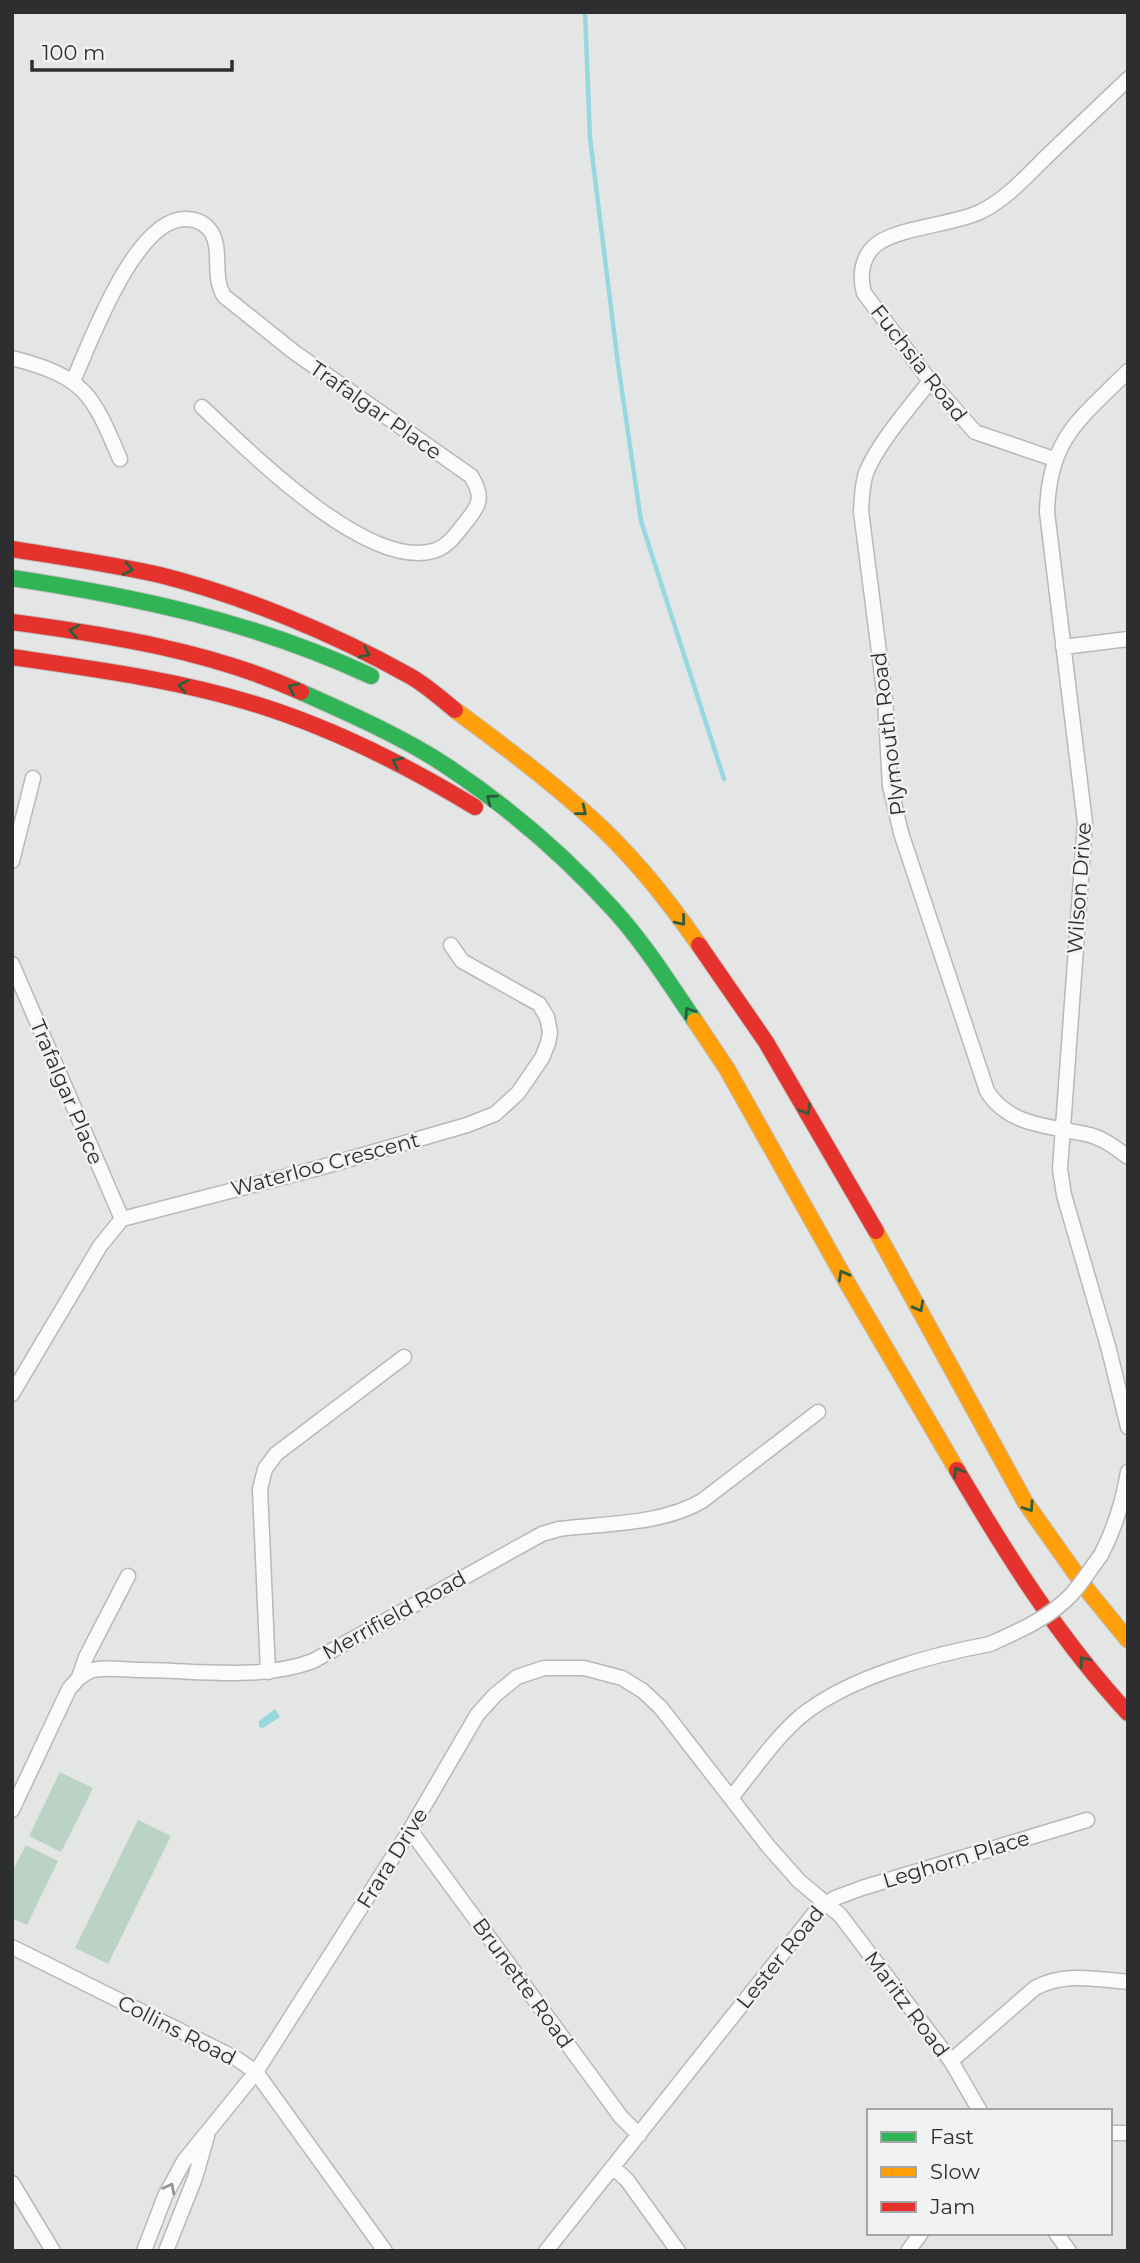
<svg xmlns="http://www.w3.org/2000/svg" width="1140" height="2263" font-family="Montserrat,sans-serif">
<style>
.green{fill:#bad3c4}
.water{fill:#97d8df}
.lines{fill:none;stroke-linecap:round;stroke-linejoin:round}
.stream{stroke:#97d8df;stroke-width:4.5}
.street-casing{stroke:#b8b8b8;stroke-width:17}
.fast-casing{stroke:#c0c0c0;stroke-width:18}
.slow-casing{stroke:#c0c0c0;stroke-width:18}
.jam-casing{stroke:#c0c0c0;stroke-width:18}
.street{stroke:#fbfbfb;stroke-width:14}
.fast{stroke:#30b455;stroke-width:16}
.slow{stroke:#ff9f0a;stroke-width:16}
.jam{stroke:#e5322d;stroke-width:16}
.street-bridge-casing{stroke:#b8b8b8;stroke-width:17;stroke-linecap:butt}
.street-bridge{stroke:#fbfbfb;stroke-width:14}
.oneway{stroke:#2e5d3c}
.oneway2{stroke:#949495}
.labels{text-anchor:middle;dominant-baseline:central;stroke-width:5;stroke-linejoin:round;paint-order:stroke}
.street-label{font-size:21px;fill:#2d2e2f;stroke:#f0f2f3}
</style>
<rect width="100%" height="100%" fill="#e4e5e5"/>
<path class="green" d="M60,1772L93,1788L61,1852L29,1836Z
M138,1820L171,1836L108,1964L75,1948Z
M26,1845L58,1861L27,1925L12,1918V1872Z"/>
<path class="water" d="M275,1709L280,1717L263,1728L259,1727V1721Z"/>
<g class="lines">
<path class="stream" d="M585,12L590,138L618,364L641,521L724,779"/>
<g class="street-casing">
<path id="street" d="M12,358C85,377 92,393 120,459
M1128,371C1079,420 1049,438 1047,512L1085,823L1060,1169L1064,1195L1108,1346L1128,1427
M73,381C91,341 135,219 185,219C194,219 203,222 209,229C224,247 211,276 224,296L294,352L471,476C484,497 480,505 465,523C456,534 448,547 433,551C366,570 248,450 202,407
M930,381C910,407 878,443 866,473C862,485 862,498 861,511L885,699L890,786L895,807L901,833L987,1091C1009,1127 1053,1126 1090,1135C1104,1139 1116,1148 1128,1157
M1054,459L975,432L930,381L864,293C859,276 862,255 877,244C900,227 952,225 980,212C1005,200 1026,177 1046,157C1073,131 1101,105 1128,79
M1063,647L1128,639
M12,861L33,778
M12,964L122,1219
M12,1394L100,1246L122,1219L315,1169L467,1125L495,1114L518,1093L542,1058L548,1043L550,1032L547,1017L539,1004L462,961L451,945
M1101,1555C1115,1528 1123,1502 1128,1472
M268,1672L260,1489L265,1469L276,1454L404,1357
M79,1677L86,1657L128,1576
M731,1798C753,1771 774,1739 801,1716C849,1677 931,1655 990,1644
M12,1810L69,1689C76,1681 81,1675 90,1671C104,1666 124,1670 139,1670C195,1670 260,1681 313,1661L542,1534L559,1529C607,1523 660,1525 702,1501L818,1412
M410,1830L621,2117L639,2135
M12,1947L237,2059L256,2072L385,2251
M951,2061L1035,1988C1063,1972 1097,1979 1128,1982
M1110,2133H1128
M614,2168L627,2180L678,2251
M12,2183L53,2251
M1056,2233L1069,2251
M144,2251L165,2196L184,2161L256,2072L410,1830L477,1715L495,1695L517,1677L544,1668H584L622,1678L643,1691L661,1708L768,1846L799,1881L840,1915L951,2061L980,2111
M166,2251L195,2178L207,2136
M546,2251L817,1910L835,1898L862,1888L1087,1820
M908,2251L921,2233"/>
</g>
<g class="fast-casing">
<path id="fast" d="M12,578C138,597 255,622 371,676
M301,692C348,713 405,738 448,767C508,807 565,856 613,909C644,943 669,983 695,1021"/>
</g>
<g class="slow-casing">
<path id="slow" d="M455,710C501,744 548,779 591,818C631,854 668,900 699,945
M695,1021L727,1069L849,1286L957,1470
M876,1231L1025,1502L1088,1591L1128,1640"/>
</g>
<g class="jam-casing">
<path id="jam" d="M12,549C61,557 111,564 160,575C243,596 333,633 408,675C425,684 440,698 455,710
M12,622C109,635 211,651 301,692
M12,657C95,669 178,680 258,705C335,729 406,765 475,807
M699,945L766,1042L876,1231
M957,1470C1007,1555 1060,1640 1128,1713"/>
</g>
<use href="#street" class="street"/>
<use href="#fast" class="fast"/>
<use href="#slow" class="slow"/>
<use href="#jam" class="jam"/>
<g class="street-bridge-casing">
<path id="street-bridge" d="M990,1644C1019,1631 1049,1618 1071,1595C1082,1583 1091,1568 1101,1555"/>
</g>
<use href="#street-bridge" class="street-bridge"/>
</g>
<defs><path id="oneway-chevron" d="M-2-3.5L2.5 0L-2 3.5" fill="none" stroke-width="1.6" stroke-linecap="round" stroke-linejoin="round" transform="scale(1.75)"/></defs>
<g class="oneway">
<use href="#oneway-chevron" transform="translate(128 569) rotate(13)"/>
<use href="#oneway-chevron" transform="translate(74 631) rotate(-171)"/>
<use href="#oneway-chevron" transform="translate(365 653) rotate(26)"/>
<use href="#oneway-chevron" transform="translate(183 686) rotate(-168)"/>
<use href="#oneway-chevron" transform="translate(293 688) rotate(-156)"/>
<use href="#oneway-chevron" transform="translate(397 762) rotate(-153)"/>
<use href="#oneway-chevron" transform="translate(491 799) rotate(-143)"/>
<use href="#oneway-chevron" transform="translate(582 811) rotate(39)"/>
<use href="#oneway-chevron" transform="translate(681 921) rotate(51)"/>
<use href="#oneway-chevron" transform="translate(689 1012) rotate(-124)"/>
<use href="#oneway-chevron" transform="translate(806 1110) rotate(60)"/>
<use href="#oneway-chevron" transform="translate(843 1275) rotate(-119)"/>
<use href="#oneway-chevron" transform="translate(919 1307) rotate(61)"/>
<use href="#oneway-chevron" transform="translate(958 1472) rotate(-120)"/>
<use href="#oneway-chevron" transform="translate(1029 1507) rotate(56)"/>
<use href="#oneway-chevron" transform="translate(1084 1661) rotate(-128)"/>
</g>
<use class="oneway2" href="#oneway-chevron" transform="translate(170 2188) rotate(-63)"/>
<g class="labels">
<g class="street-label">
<text transform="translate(919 363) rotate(52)">Fuchsia Road</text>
<text transform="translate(376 410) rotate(35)">Trafalgar Place</text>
<text transform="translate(888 734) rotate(-97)">Plymouth Road</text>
<text transform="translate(1079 888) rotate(-86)">Wilson Drive</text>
<text transform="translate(67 1092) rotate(67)">Trafalgar Place</text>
<text transform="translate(325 1164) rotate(-15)">Waterloo Crescent</text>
<text transform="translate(394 1615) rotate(-29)">Merrifield Road</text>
<text transform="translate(392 1858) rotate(-58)">Frara Drive</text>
<text transform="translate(956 1859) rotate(-17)">Leghorn Place</text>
<text transform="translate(780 1957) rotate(-51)">Lester Road</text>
<text transform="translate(523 1983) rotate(54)">Brunette Road</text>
<text transform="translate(907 2004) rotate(53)">Maritz Road</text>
<text transform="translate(177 2030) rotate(27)">Collins Road</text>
</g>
</g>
<rect width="1140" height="2263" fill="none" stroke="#2d2e2f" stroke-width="28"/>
<rect x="867" y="2109" width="245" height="126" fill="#f0f2f3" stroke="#a2a4a5" stroke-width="2"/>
<rect x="881" y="2132" width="35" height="10" fill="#30b455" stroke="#a2a4a5" stroke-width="2"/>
<text x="930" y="2144" font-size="21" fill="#2d2e2f">Fast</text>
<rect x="881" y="2167" width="35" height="10" fill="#ff9f0a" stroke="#a2a4a5" stroke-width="2"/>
<text x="930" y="2179" font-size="21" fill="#2d2e2f">Slow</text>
<rect x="881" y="2202" width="35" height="10" fill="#e5322d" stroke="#a2a4a5" stroke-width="2"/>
<text x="930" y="2214" font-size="21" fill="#2d2e2f">Jam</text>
<path d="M32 60v10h200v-10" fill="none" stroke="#2d2e2f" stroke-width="3.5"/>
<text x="42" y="60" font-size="21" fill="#2d2e2f" stroke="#f0f2f3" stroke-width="5" paint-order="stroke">100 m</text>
</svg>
